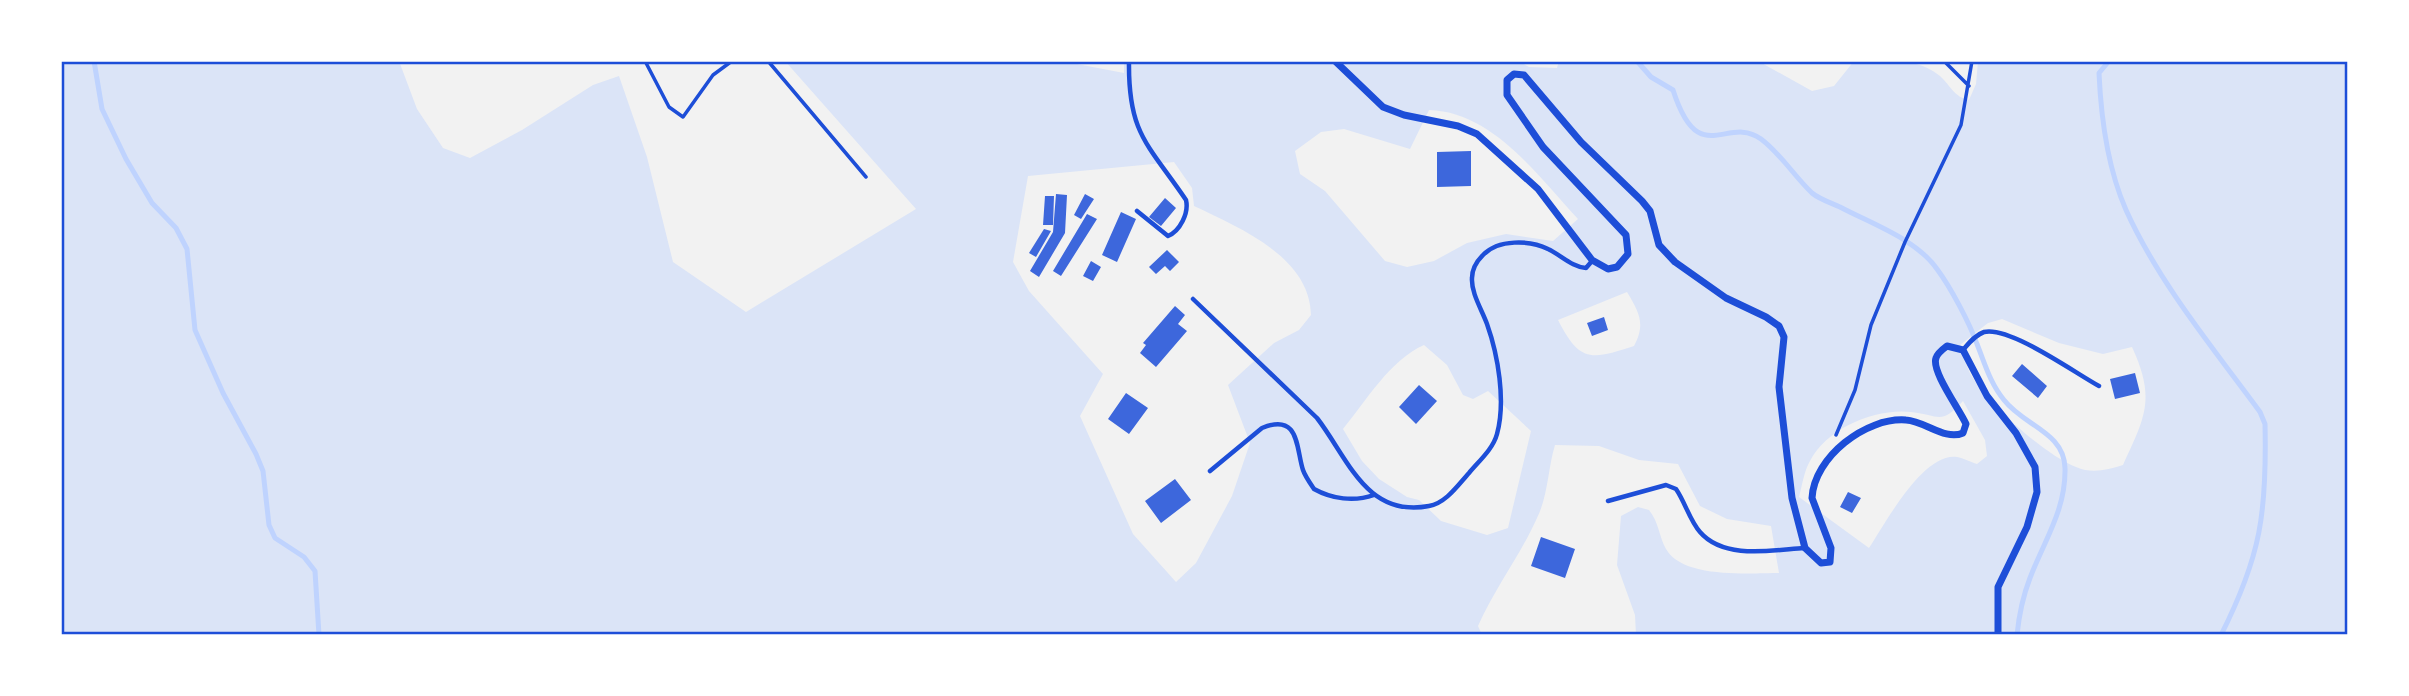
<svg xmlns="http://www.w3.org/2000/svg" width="2409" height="696" font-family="Commissioner,sans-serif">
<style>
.green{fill:#dbe4f7;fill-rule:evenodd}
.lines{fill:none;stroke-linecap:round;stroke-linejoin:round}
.stream{stroke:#bfd3fe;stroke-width:5}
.building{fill:#3d67dc}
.path{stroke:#1d4ed8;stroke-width:3.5}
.service{stroke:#1d4ed8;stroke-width:4.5}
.minor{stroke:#1d4ed8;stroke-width:7}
.neatline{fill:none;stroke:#1d4ed8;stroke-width:2.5}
</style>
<rect width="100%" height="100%" fill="#f2f2f2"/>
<path class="green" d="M61,61H399L417,109L443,148L470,158L522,130L593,85L619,76L647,157L673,262L746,312L916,209L785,61H1061L1124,73V61H1518L1529,67L1557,68L1559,61H1758L1812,91L1834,86L1854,61C1883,61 1916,56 1940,76C1951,86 1954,97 1969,100L1976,84L1978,61H2348V635H1636L1635,615L1617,565L1621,516L1638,507L1649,510C1659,522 1659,537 1666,549C1683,579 1750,573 1779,573L1771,526L1727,519L1700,506L1678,464L1639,460L1599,446L1555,445C1548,468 1548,496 1537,518C1520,556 1495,588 1478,626L1482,635H61ZM1429,110C1493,112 1537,175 1578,219L1553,241L1506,234L1467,243L1434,261L1407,267L1385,261L1325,191L1300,174L1295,151L1321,132L1344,129L1410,149ZM1174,162L1192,188L1194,206C1240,228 1310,257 1311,315L1299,330L1274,343L1228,385L1250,443L1232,496L1196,563L1176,582L1133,534L1080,416L1103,374L1029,291L1013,262L1028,176ZM1627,292C1639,312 1646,324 1634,346C1591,360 1580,363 1558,320ZM2002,319L2059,343L2103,354L2132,347C2156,399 2145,417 2123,465C2107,470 2092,474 2076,467C2044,454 1989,405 1971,375C1966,366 1964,354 1960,345L1988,323ZM1424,345L1447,365L1463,395L1473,399L1488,391L1531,431L1508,528L1487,535L1441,521L1419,500L1407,497L1379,479L1362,461L1343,429C1366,401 1390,360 1424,345ZM1963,401L1985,440L1987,456L1977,464C1971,462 1963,458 1957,457C1923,452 1885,524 1869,548L1799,497C1802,486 1804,471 1810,461C1827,428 1875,408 1911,412C1940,415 1940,426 1963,401Z"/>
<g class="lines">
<path class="stream" d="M94,61L102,109L126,159L152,203L176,228L187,249L195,330L223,393L256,454L263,471L269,525L275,538L304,557L315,571L319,635
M1637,61L1651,77L1673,90C1699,171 1727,114 1761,139C1781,154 1794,176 1812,193C1819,199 1831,203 1840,207C1872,224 1916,239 1937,269C1951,288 1969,322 1977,344C1985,364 1990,383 2004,400C2024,426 2064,432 2065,468C2066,510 2044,541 2030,578C2023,596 2019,615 2017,635
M2109,61L2099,73C2101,118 2108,169 2126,210C2159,283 2213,348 2260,412L2265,424C2267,512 2261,556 2221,635"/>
</g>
<path class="building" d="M1471,151V186L1437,187V152Z
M1056,194L1067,195L1065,233L1039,277L1030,271L1053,232Z
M1085,194L1094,199L1081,219L1074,215Z
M1045,196H1054L1053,225H1043Z
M1165,198L1176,208L1161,226L1149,217Z
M1121,212L1136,219L1117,262L1102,255Z
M1087,214L1097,219L1061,276L1053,271Z
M1044,229L1051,231L1036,257L1029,253Z
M1167,250L1179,262L1170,271L1165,266L1156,274L1149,267Z
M1091,261L1101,267L1093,281L1083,276Z
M1175,306L1185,315L1178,324L1187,331L1156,367L1140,353L1146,345L1143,343Z
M1604,317L1608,330L1592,336L1587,323Z
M2022,364L2047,386L2038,398L2012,376Z
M2135,373L2140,393L2115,399L2110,379Z
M1419,385L1437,401L1416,424L1399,407Z
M1126,393L1148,408L1129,434L1108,419Z
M1175,479L1191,500L1161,523L1145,501Z
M1848,492L1861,498L1852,513L1840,507Z
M1541,537L1575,549L1565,578L1531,566Z"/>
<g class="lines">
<path class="path" d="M645,61L669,107L683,117L713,75L732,61
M768,61L866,177
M1944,61L1969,86
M1836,435L1855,390L1871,325L1905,242L1961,125L1972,61"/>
<path class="service" d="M1129,61C1128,134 1148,144 1186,200C1189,213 1180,231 1168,236L1137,211
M1193,299L1317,418C1348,458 1366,518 1429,506C1446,503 1458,485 1469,473C1479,461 1493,449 1497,434C1506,401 1498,355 1487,324C1482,310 1471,293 1472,278C1472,269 1477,261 1483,255C1498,239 1530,240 1548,249C1561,255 1572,267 1586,268L1592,261
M1963,350C1969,343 1975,335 1984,332C2010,326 2075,373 2099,386
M1210,471L1262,428C1300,412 1296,449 1303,470C1305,476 1310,483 1314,489C1332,499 1354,502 1374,495
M1608,501L1666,485L1676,489C1685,502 1690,521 1700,532C1724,560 1773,550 1804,548"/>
<path class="minor" d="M1335,61L1383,107L1404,115L1458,126L1477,134L1538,189L1592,260L1608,269L1617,267L1628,254L1626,235L1543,147L1507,95V80L1514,74L1524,75L1581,142L1642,201L1650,211L1659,245L1675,262L1726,298L1766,317L1779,326L1784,337L1779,387L1792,498L1805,548L1821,563L1830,562L1831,548L1812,498C1814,457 1866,417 1906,420C1925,421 1945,441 1963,433L1966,424C1960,410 1931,371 1936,358C1937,354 1943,349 1947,346L1963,350L1987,396L2016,433L2035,467L2037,492L2027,527L1998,587V635"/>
</g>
<rect width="2409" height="696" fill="none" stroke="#ffffff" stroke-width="126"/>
<rect x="63" y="63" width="2283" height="570" class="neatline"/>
</svg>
